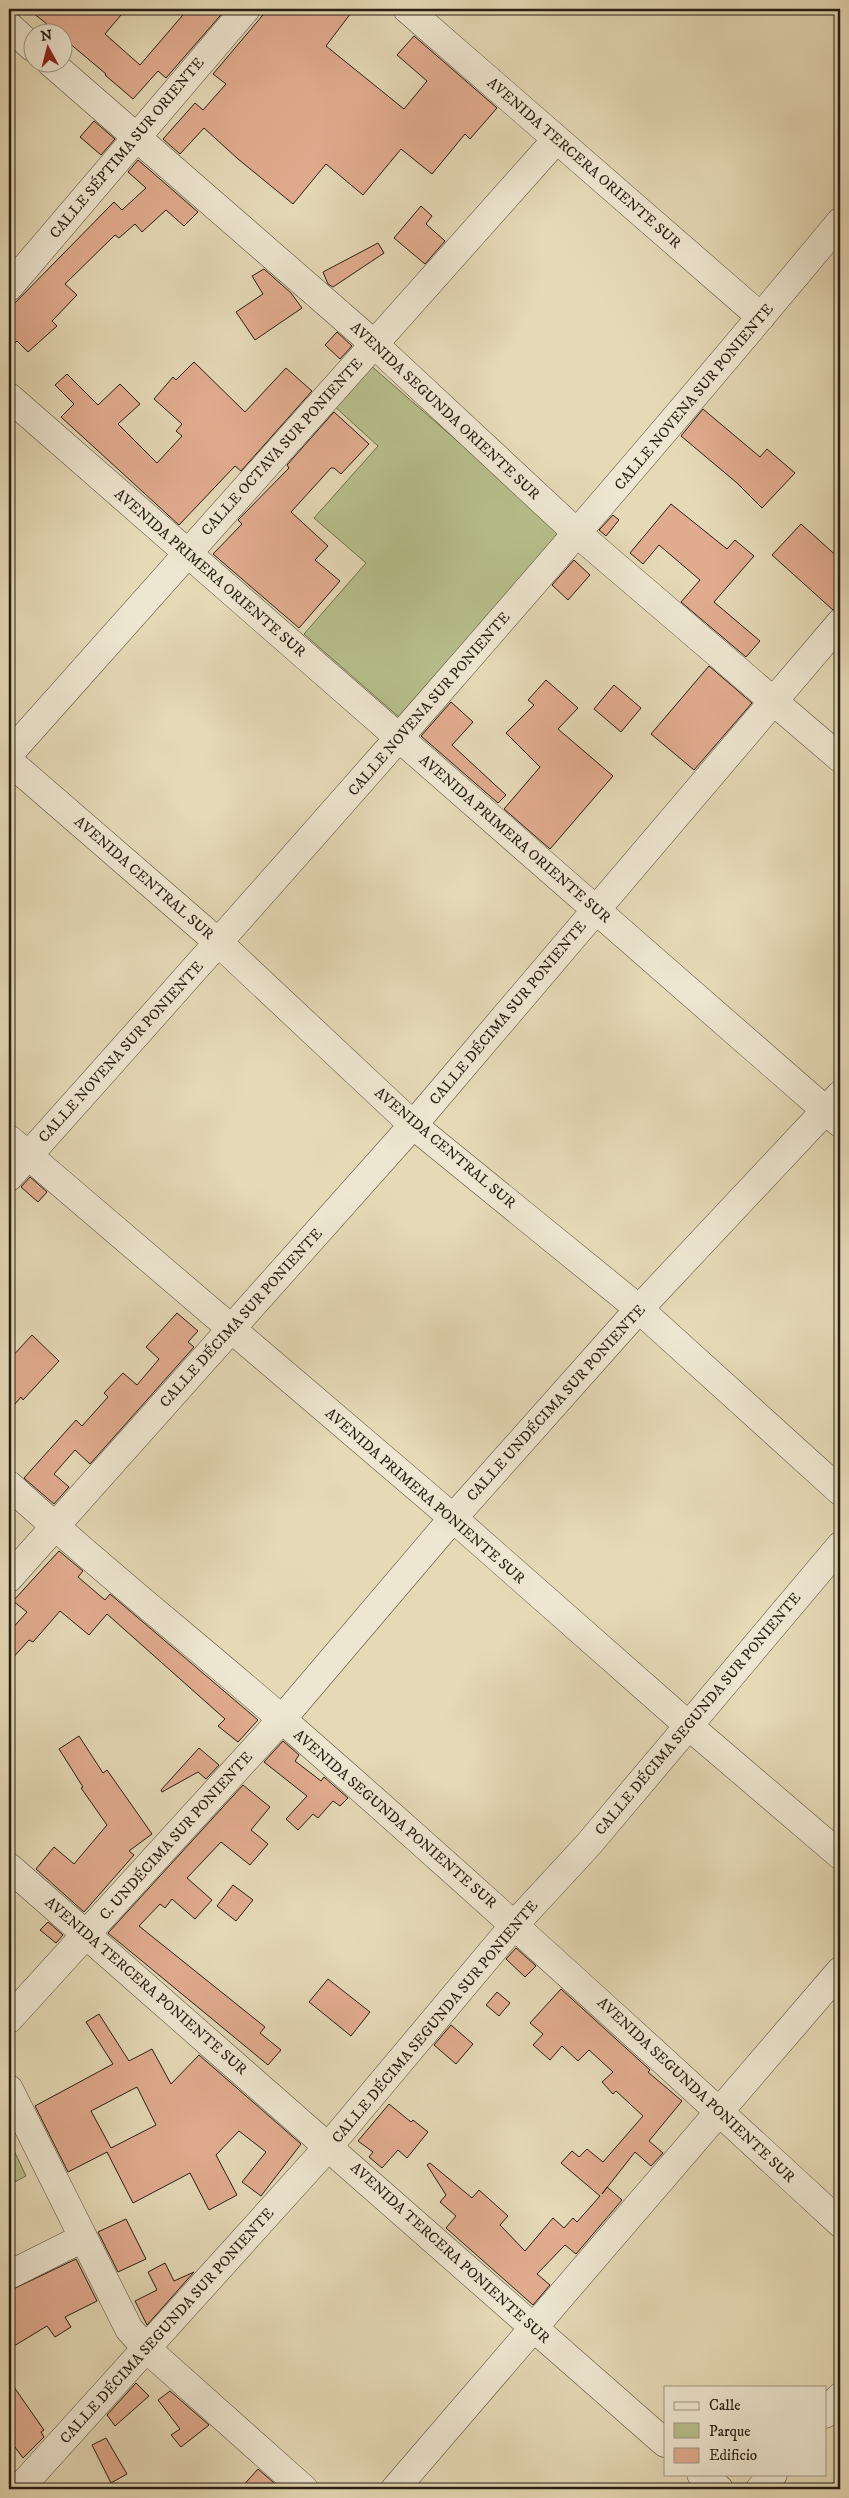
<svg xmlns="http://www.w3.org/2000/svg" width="849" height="2498" font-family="'IM FELL DW Pica',serif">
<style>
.green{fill:#b7bf8c;stroke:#6f6e4f}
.building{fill:#e1ab8f;stroke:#271d12;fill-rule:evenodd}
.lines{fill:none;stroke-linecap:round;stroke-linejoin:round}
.minor-casing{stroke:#564c3b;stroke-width:29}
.minor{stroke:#eee6d0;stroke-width:28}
.labels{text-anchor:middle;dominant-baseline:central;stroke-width:5;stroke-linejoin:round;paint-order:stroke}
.street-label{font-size:15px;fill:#271d12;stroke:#eee6d0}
</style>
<rect width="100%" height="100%" fill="#e5d9b6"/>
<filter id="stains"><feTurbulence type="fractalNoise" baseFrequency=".004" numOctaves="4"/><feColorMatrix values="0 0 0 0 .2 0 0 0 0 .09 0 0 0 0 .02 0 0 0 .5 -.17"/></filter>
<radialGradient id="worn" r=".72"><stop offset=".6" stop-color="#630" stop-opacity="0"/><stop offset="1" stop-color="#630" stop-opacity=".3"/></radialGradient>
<path class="green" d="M369,364L563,533L400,718L304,634L366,563L314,518L378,446L333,405Z
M9,2140L26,2176L9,2185Z"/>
<path class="building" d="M28,9H126L105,34L140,65L188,9H226L166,78L158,71L133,99L105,75L106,74L62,37V32H57Z
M268,9H354L326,46L404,109L427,81L397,55L414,36L497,108L470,139L465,134L432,174L401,149L363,195L326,164L293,204L238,159L204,128L180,154L163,139L195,103L203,110L226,84L213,74Z
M94,121L115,139L101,155L80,137Z
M138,160L198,212L184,226L166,210L142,232L135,224L119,238L115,235L65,284L77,295L52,321L57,326L28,352L17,341L9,349V309L114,202L122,210L146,188L128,172Z
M421,206L432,216L426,224L445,241L425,264L394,238Z
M378,243L384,253L333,287L328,284L323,272Z
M264,269L291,293L302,308L255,340L236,312L263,294L252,276Z
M337,332L352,346L340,359L325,345Z
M194,362L245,412L286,368L312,391L241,471L235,466L179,525L61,417L74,404L55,385L67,374L98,405L120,384L140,404L118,424L157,463L182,436L176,431L182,424L154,399L173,377L176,380Z
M703,409L760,457L767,449L795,473L762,508L737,483L681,436Z
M334,412L369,444L341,474L334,468H331L291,512L328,546L315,560L340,581L299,628L213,554L242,524L238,520L289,468L287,465Z
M671,504L727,549L735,540L754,556L714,602L760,641L746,657L681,602L700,580L659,545L643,564L630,553Z
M613,515L619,520L606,536L599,530Z
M801,524L840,559V608L833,610L772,555Z
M574,560L590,575L568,600L552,585Z
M709,666L752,703L694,770L651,734Z
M546,680L578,708L558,729L613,776L550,849L504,809L540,767L506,733L534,705L528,700Z
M614,685L641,708L621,732L594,709Z
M451,702L473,722L452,745L506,795L498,803L421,736Z
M30,1177L47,1192L38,1202L21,1187Z
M177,1313L198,1331L188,1342L194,1347L90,1464L75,1450L54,1474L69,1487L54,1504L24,1478L76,1420L82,1426L108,1397L104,1393L123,1373L137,1385L159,1359L146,1347Z
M32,1335L59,1361L23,1400L21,1397L9,1411V1360Z
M59,1551L83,1571L78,1577L105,1600L110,1594L258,1720L238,1742L218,1726L225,1719L107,1614L89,1635L60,1611L33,1642L29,1640L9,1662V1632L27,1612L13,1601Z
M79,1736L103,1773L107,1770L152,1834L129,1851L134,1855L84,1912L36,1869L54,1847L74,1864L107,1825L81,1788L83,1787L59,1749Z
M283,1741L299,1755L295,1761L321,1781L324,1777L348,1798L340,1806L333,1801L318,1818L313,1814L298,1830L286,1819L307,1796L264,1762Z
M199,1748L219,1765L206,1779L198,1772L162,1792L161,1790Z
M243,1785L270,1807L251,1830L268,1844L250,1865L221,1842L187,1878L212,1900L195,1919L172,1899L165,1908L160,1904L139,1926L265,2027L260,2033L281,2050L268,2065L108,1933Z
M233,1885L253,1900L236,1921L217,1906Z
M48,1922L63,1935L56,1943L40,1930Z
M516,1948L536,1966L525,1977L506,1959Z
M328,1979L370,2012L351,2036L309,2002Z
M561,1989L650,2070L648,2072L682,2101L649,2141L663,2153L651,2166L635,2152L602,2194L607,2187L622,2200L576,2254L565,2245L537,2274L550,2285L533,2305L446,2228L456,2216L440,2202L446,2195L427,2165L430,2163L472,2198L479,2190L508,2216L500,2225L525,2251L553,2218L564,2228L573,2218L577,2222L600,2196L561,2163L572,2151L579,2157L587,2149L603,2162L643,2116L616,2091L613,2094L602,2082L613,2072L589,2050L578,2061L562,2046L550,2060L533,2045L543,2034L530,2023Z
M497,1992L510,2003L499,2016L486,2005Z
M99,2014L129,2061L152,2049L171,2084L199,2055L301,2144L261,2196L242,2182L266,2152L239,2131L216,2155L237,2195L209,2210L190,2173L133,2203L107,2152L68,2172L35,2106L113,2064L86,2022ZM137,2087L156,2125L111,2148L91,2111Z
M451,2025L473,2044L456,2064L434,2045Z
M389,2104L411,2122L413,2120L428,2132L407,2158L398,2150L382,2168L369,2157L373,2152L358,2141Z
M126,2219L146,2259L118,2272L98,2232Z
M76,2259L97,2301L65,2317L71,2327L55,2337L47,2326L9,2349V2291Z
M165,2263L174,2281L194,2272L147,2325L135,2301L157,2290L148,2272Z
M9,2380L44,2430L41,2432L44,2437L23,2458L9,2439Z
M136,2383L149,2396L115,2426L107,2415Z
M170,2391L209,2425L181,2447L171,2435L180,2429L158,2400Z
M106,2438L127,2474L111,2483L92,2445Z
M258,2469L281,2489H240Z"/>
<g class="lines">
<g class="minor-casing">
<path id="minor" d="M407,9L761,317
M9,26L32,47
M50,62L374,344L578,534L840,758
M9,287L246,9
M9,397L840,1123
M9,754L556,140
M9,761L219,943L413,1125L639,1309L840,1491
M9,1139L453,1518L689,1726L840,1855
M9,1177C290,863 570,547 840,222
M9,1485C98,1567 193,1642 284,1721C473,1886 657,2054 840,2223
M9,1578L413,1125L840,623
M9,1867L665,2443
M9,2019L282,1719L453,1518L639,1309L840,1095
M9,2089L129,2329L147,2349L304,2489
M9,2275L83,2238
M825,2414L840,2397
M701,2474L719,2489
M19,2489L329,2146L515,1924L588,1845L840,1546
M395,2489L840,1971
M760,2489L773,2474"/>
</g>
<use href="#minor" class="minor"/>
</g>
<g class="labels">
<g class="street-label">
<text transform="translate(127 148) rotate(-50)">CALLE SÉPTIMA SUR ORIENTE</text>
<text transform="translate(584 163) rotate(41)">AVENIDA TERCERA ORIENTE SUR</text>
<text transform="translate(694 397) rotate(-50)">CALLE NOVENA SUR PONIENTE</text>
<text transform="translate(445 411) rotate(43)">AVENIDA SEGUNDA ORIENTE SUR</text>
<text transform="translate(282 447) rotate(-48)">CALLE OCTAVA SUR PONIENTE</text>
<text transform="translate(210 573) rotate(41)">AVENIDA PRIMERA ORIENTE SUR</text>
<text transform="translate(429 704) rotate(-49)">CALLE NOVENA SUR PONIENTE</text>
<text transform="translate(515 839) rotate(41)">AVENIDA PRIMERA ORIENTE SUR</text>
<text transform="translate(144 878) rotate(41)">AVENIDA CENTRAL SUR</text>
<text transform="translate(508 1013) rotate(-50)">CALLE DÉCIMA SUR PONIENTE</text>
<text transform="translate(121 1052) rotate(-48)">CALLE NOVENA SUR PONIENTE</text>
<text transform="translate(445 1148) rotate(40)">AVENIDA CENTRAL SUR</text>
<text transform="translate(241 1318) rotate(-48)">CALLE DÉCIMA SUR PONIENTE</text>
<text transform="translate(556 1403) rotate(-48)">CALLE UNDÉCIMA SUR PONIENTE</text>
<text transform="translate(425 1496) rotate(41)">AVENIDA PRIMERA PONIENTE SUR</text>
<text transform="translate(698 1714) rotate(-50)">CALLE DÉCIMA SEGUNDA SUR PONIENTE</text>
<text transform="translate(395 1819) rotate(41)">AVENIDA SEGUNDA PONIENTE SUR</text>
<text transform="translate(176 1836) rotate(-48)">C. UNDÉCIMA SUR PONIENTE</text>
<text transform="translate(146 1986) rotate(41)">AVENIDA TERCERA PONIENTE SUR</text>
<text transform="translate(435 2022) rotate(-50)">CALLE DÉCIMA SEGUNDA SUR PONIENTE</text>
<text transform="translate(696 2090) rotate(43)">AVENIDA SEGUNDA PONIENTE SUR</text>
<text transform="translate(450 2253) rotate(42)">AVENIDA TERCERA PONIENTE SUR</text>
<text transform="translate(167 2326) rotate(-48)">CALLE DÉCIMA SEGUNDA SUR PONIENTE</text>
</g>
</g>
<rect width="849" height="2498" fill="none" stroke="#e5d9b6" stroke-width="30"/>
<rect x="10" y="10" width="829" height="2478" fill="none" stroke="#271d12" stroke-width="2.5"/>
<rect x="15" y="15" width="819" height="2468" fill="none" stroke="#271d12"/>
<rect x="664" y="2386" width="162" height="90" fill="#eee6d0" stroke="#9e9684"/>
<rect x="674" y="2402" width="25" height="8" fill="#eee6d0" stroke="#9e9684"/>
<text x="709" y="2410" font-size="15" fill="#271d12">Calle</text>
<rect x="674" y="2423" width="25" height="15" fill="#b7bf8c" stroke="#9e9684"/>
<text x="709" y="2436" font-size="15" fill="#271d12">Parque</text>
<rect x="674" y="2448" width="25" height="15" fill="#e1ab8f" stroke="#9e9684"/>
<text x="709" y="2460" font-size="15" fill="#271d12">Edificio</text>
<g transform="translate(48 48) rotate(353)"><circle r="24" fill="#eee6d0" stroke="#9e9684"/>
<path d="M0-4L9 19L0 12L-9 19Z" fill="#8f2418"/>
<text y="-8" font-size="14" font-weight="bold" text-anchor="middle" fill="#271d12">N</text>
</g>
<rect width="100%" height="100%" filter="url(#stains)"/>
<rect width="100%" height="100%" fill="url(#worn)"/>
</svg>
